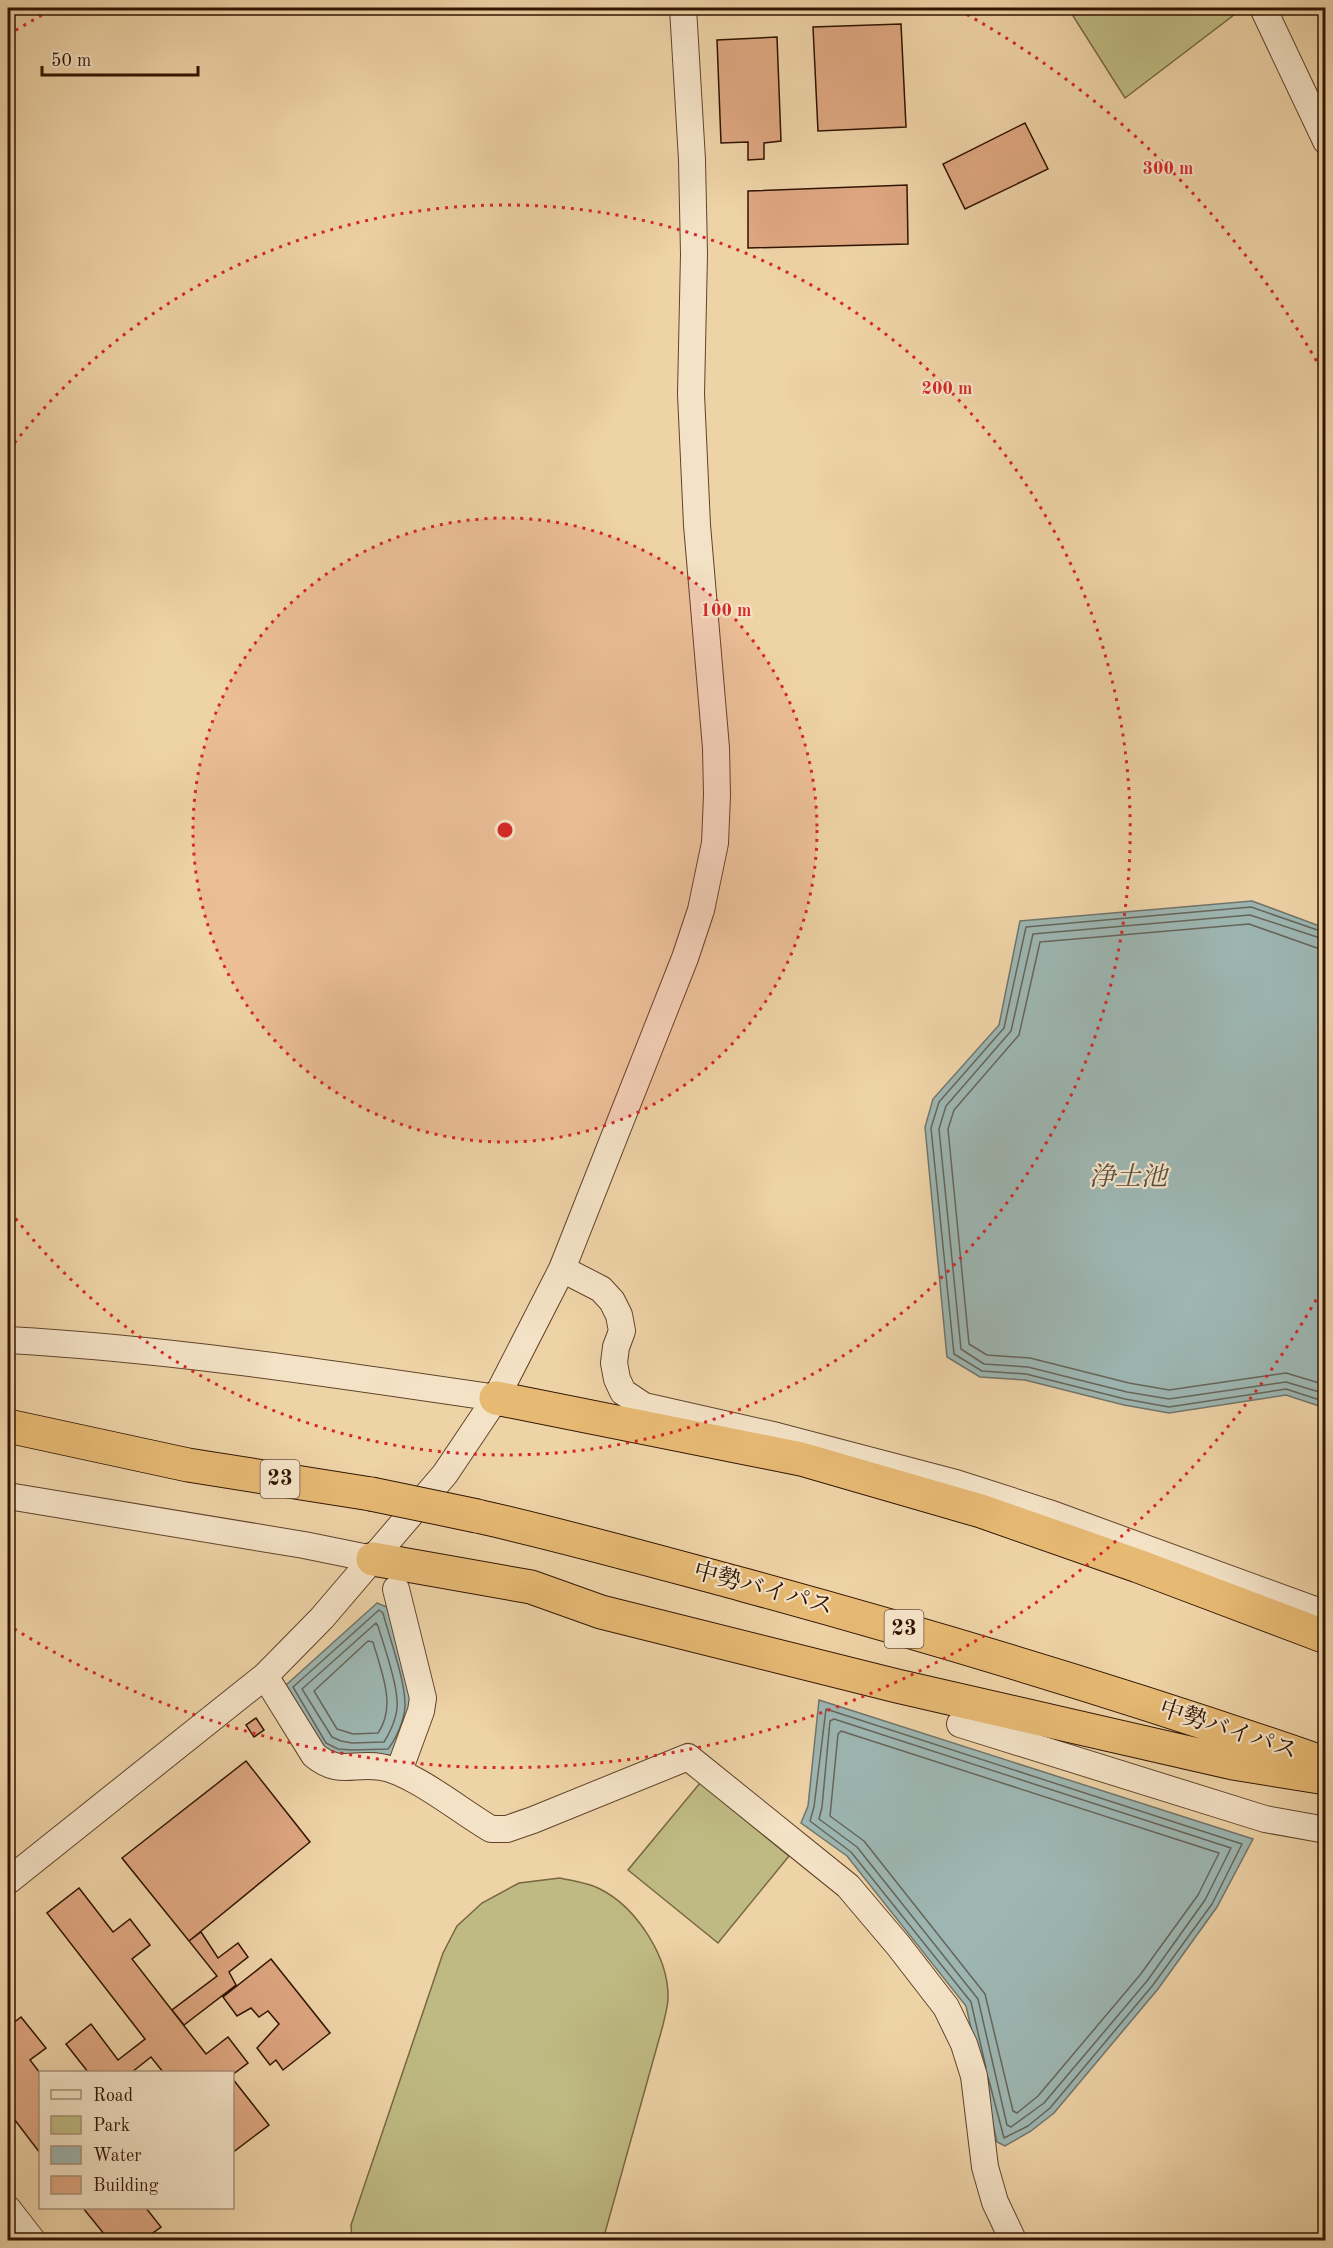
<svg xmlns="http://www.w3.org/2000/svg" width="1333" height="2248" font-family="'Old Standard TT','Noto Serif JP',serif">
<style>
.green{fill:#bfba83;stroke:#786742;stroke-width:1.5}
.water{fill:#9db6b2;stroke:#71756b;stroke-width:1.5}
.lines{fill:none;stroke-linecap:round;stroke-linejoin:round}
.shore{stroke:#66655a;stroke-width:1.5}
.building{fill:#dea681;stroke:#301401;stroke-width:1.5}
.minor-casing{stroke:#60442a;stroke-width:28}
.highway-casing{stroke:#301401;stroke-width:35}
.minor{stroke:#f4e2c6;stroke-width:26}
.highway{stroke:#e7ba74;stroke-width:33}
.highway-bridge-casing{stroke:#301401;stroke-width:35;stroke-linecap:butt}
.highway-bridge{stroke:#e7ba74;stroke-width:33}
.ring{fill:none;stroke:#d62828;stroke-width:3;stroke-dasharray:3 6}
.labels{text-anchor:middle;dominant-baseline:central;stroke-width:4.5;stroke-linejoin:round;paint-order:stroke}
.shield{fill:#f4e2c6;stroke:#6b523c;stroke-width:1.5}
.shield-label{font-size:22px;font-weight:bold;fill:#301401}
.street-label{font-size:24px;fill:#301401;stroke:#f4e2c6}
.water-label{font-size:26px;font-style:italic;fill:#564d3f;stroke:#f4e2c6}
.centre{fill:#d62828;stroke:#f4e2c6;stroke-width:3}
.ring-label{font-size:18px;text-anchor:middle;font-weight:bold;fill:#d62828;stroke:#f4e2c6;stroke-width:4.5;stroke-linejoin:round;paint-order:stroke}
</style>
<rect width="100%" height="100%" fill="#eed3a7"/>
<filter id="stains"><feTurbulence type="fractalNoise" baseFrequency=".00333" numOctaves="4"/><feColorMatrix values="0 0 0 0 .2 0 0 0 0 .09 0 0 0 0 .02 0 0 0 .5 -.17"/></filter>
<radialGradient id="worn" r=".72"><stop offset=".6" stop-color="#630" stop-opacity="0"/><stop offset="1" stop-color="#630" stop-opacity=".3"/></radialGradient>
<path class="green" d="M1068,8H1243L1125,98Z
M700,1783L789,1856L718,1943L628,1870Z
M560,1878C573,1881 589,1883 600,1889C636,1907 669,1957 668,1998C668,2006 665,2016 663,2025L603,2240H352L351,2225L443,1953L457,1926L482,1903L519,1883Z"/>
<path class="water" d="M1252,901L1325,928V1408L1286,1395L1169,1413L1124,1405L1025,1380L980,1377L947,1357L925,1127L933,1099L999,1025L1020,921Z
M377,1603L387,1607L408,1685L411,1707L393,1755L352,1757L337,1754L322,1747L285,1686Z
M819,1700L1253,1839L1217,1907L1158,1989L1054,2113L1031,2131L1005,2146L997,2142L966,2006L847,1856L801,1823L808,1806Z"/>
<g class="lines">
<path class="shore" d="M1326,933L1251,907L1026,927L1004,1028L939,1102L931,1128L954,1354L982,1371L1026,1374L1125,1399L1169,1407L1286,1389L1326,1402
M1326,940L1250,915L1033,934L1011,1031L946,1106L939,1129L961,1349L984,1364L1028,1367L1127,1392L1169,1399L1286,1382L1326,1394
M1326,949L1317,948L1249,924L1040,942L1019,1035L954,1110L948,1129L969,1344L987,1355L1030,1358L1129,1383L1169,1390L1286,1373L1326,1385
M379,1610L383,1613C390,1640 405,1679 405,1705C405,1719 396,1739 388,1749L352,1750L338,1749L326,1743L293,1687Z
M376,1623L378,1626C384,1646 399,1688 397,1708C396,1719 390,1733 384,1742L352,1743L341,1741L332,1737L302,1689Z
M368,1641L373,1642C381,1671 397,1706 378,1733L353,1734L337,1729L314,1691Z
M834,1719L1231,1848L1205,1900L1147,1981L1044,2103L1011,2127L1007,2125L978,1999L857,1847L819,1819L822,1807L830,1721Z
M841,1731L1219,1853L1198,1895L1140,1975L1038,2096L1017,2113L1013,2111L985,1994L864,1841L830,1816L838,1734Z
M986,2068L971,2002L851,1852L810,1821L814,1807L826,1709L1242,1844L1212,1904L1153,1985L1050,2108L1028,2126L1004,2138L988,2077"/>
</g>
<path class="building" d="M901,24L906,127L818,131L813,27Z
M777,37L781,141L764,143V159L748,160V142L721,143L717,40Z
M1025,123L1048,169L965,209L943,164Z
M907,185L908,244L748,248V191Z
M256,1718L264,1730L254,1737L246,1725Z
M246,1761L310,1842L189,1941L122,1858Z
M79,1888L113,1932L130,1919L150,1945L132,1959L206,2054L228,2037L248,2063L232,2075V2072H163L151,2057L132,2072H88L66,2044L91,2024L118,2060L145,2039L47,1913Z
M201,1932L218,1958L238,1943L248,1957L229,1972L236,1985L184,2025L172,2010L217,1976L189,1941Z
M271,1959L330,2033L283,2070L276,2060L270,2065L257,2048L279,2024L268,2011L259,2017L251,2008L237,2016L223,1997Z
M21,2017L46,2048L30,2060L40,2073V2153L8,2111V2027Z
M232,2078L269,2125L232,2153Z
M83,2208H146L161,2227L143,2240H109Z"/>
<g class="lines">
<g class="minor-casing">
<path id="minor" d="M1263,8L1326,141
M562,1269L601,1289L612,1301L619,1315L622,1331L616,1347L614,1363L617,1379L623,1392L644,1406L777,1436L956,1483L1049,1513L1326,1614
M8,1340C171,1349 333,1374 496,1398
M8,1496L304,1545L373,1559
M396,1589L423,1698L421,1711L399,1771
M265,1676L314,1755C339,1776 354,1762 381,1767C413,1772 460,1811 491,1829H507L533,1820L688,1757L848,1886L898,1945L946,2007L964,2044L974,2076L985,2167L995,2202L1013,2240
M960,1724L1265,1819L1326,1830
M8,1881L265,1676L322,1618L445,1474L496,1398L562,1269L685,958L701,910L715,843L717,795L716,748L697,525L691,394L694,254L692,160L683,8
M8,2209L32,2240"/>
</g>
<g class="highway-casing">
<path id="highway" d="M496,1398L801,1459L981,1511L1138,1566L1326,1637
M8,1426L188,1465L371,1494
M477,1516C566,1536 655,1561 744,1585C938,1638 1131,1696 1321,1762
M373,1559L531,1587L601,1612L897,1686L1233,1763L1326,1778"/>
</g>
<use href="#minor" class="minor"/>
<use href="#highway" class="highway"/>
<g class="highway-bridge-casing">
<path id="highway-bridge" d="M371,1494L477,1516"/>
</g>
<use href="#highway-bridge" class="highway-bridge"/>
</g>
<circle cx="505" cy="830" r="312" fill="#d62828" fill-opacity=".12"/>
<g class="ring">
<circle cx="505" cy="830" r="312"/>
<path d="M9 450A625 625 0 1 1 9 1210"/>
<path d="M1325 1284A937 937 0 0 1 8 1625M8 35A937 937 0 0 1 51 10M959 10A937 937 0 0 1 1325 376"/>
</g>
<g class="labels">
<g class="shield">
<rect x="260.5" y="1460" width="39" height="38" rx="4.5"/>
<rect x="884.5" y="1610" width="39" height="38" rx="4.5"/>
</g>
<g class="shield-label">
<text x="280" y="1479">23</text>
<text x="904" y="1629">23</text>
</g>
<g class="street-label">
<text transform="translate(763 1590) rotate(15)">中勢バイパス</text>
<text transform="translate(1228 1731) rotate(18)">中勢バイパス</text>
</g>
<g class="water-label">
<text x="1128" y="1178">浄土池</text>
</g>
</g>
<circle cx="505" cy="830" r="9" class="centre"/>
<g class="ring-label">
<text x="1168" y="174">300 m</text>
<text x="947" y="394">200 m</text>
<text x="726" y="616">100 m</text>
</g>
<rect width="1333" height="2248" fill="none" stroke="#eed3a7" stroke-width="30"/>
<rect x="9" y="9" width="1315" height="2230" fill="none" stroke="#301401" stroke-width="3"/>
<rect x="15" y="15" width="1303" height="2218" fill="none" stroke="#301401" stroke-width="1.5"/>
<rect x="39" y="2071" width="195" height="138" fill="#f4e2c6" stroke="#a69077" stroke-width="1.5"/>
<rect x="51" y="2090" width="30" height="9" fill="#f4e2c6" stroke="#a69077" stroke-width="1.5"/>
<text x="93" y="2101" font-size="18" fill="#301401">Road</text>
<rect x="51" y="2116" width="30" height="18" fill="#bfba83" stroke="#a69077" stroke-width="1.5"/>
<text x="93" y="2131" font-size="18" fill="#301401">Park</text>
<rect x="51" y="2146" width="30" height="18" fill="#9db6b2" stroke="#a69077" stroke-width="1.5"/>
<text x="93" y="2161" font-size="18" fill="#301401">Water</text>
<rect x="51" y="2176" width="30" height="18" fill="#dea681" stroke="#a69077" stroke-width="1.5"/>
<text x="93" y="2191" font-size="18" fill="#301401">Building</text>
<path d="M42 66v9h156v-9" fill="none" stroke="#301401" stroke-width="3"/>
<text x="51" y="66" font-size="18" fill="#301401" stroke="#f4e2c6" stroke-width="4.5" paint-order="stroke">50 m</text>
<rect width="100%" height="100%" filter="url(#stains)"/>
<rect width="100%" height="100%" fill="url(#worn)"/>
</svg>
